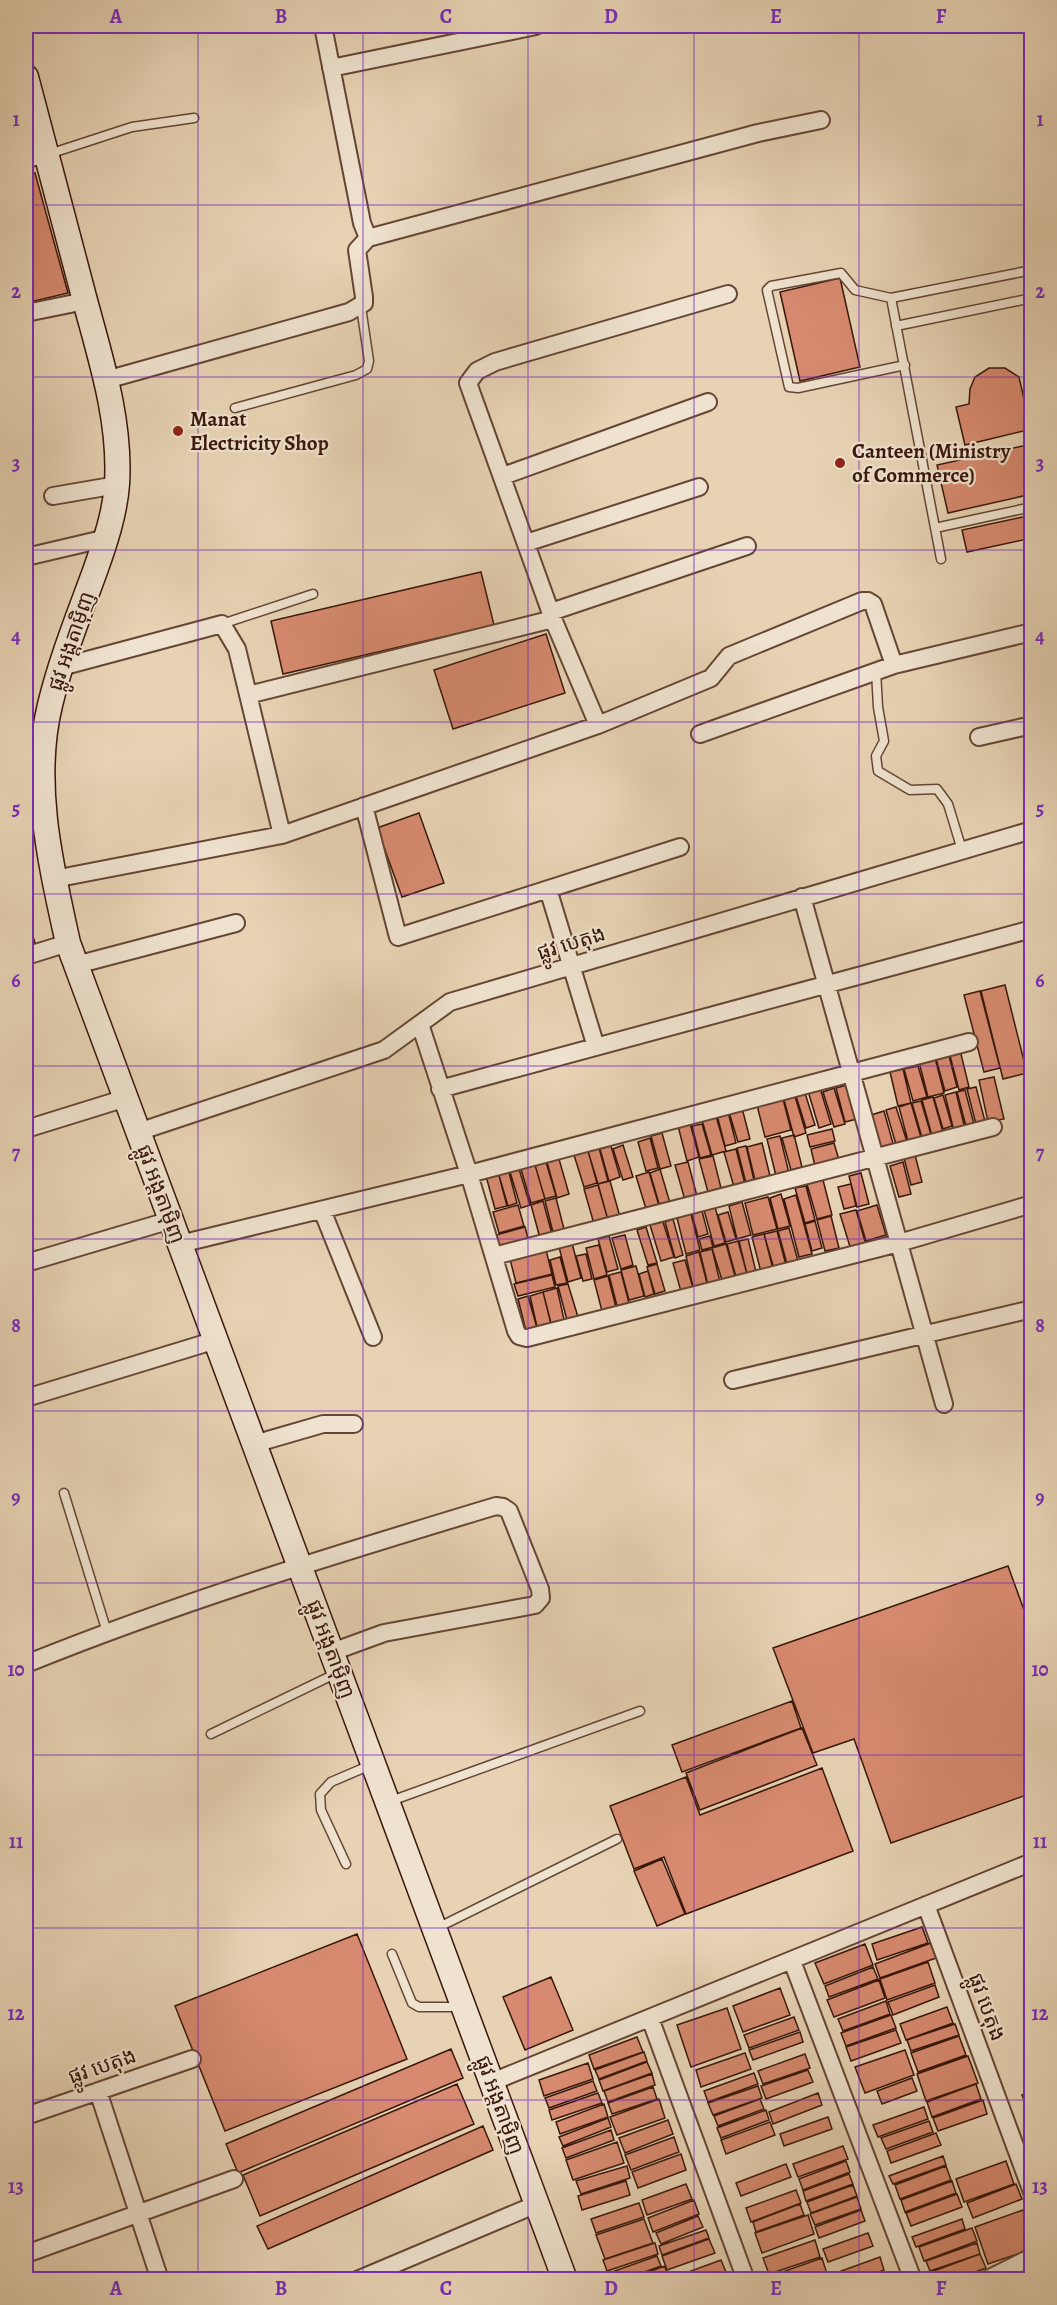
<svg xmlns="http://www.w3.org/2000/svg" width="1057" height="2305" font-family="Alegreya,'Noto Sans Khmer',serif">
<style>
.building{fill:#d78a6f;stroke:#39170b;stroke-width:1.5}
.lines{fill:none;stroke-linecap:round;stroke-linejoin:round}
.lane-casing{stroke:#644635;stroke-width:11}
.street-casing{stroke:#644635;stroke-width:20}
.secondary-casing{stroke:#39170b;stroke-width:27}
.lane{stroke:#efe2ce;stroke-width:8}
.street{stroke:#efe2ce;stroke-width:16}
.secondary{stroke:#efe2ce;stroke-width:24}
.grid{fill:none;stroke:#7b2cbf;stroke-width:1.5;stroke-opacity:0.55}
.poi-dot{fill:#8f2418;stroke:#efe2ce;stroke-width:2}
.labels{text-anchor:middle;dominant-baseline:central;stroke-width:4.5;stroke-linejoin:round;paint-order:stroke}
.poi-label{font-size:21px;font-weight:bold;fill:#39170b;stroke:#efe2ce;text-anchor:start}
.street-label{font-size:21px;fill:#39170b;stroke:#efe2ce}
.neatline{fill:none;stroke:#7b2cbf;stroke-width:2}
.grid-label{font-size:20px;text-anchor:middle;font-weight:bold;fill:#7b2cbf}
</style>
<rect width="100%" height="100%" fill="#e7d3b4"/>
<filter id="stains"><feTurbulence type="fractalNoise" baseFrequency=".00333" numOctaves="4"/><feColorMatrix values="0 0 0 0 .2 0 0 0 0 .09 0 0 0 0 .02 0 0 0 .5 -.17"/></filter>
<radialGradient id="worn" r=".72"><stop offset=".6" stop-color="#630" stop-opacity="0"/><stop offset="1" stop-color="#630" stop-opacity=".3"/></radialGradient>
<path class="building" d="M35,173L68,293L26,303V175Z
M840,278L860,367L800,381L780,292Z
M989,368H1005L1019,377L1024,399L1032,397V429L965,445L956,407L969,404L970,389L975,377Z
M1032,444V494L948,513L937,465Z
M1032,515V538L967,552L962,530Z
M481,572L494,625L283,674L271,621Z
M546,634L565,693L453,729L434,670Z
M419,813L444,883L402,897L377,828Z
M26,914L36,946L26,949Z
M1005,985L1027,1073L1003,1079L981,991Z
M980,991L1000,1068L984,1072L964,995Z
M960,1050L969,1087L959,1090L949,1052Z
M948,1052L957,1087L945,1091L935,1055Z
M935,1058L944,1093L928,1097L919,1062Z
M918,1066L927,1097L913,1101L904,1069Z
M903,1069L911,1103L898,1106L890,1072Z
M994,1077L1004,1119L988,1122L979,1080Z
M847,1085L857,1119L845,1122L836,1088Z
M976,1087L986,1125L977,1128L967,1089Z
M820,1088L831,1124L819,1128L808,1091Z
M834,1088L845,1124L834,1127L823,1092Z
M965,1090L975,1128L967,1130L957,1092Z
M956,1092L966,1133L955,1135L945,1095Z
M794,1093L806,1133L794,1137L783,1096Z
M805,1093L815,1125L806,1128L796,1096Z
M943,1095L952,1126L943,1129L934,1098Z
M933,1097L944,1136L933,1139L922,1100Z
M783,1099L791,1130L765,1137L757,1105Z
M921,1101L932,1138L923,1141L912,1103Z
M911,1103L922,1141L909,1145L899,1107Z
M896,1107L908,1145L897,1148L886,1110Z
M742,1108L750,1139L738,1142L729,1112Z
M884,1111L894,1147L881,1151L871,1115Z
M728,1112L736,1143L725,1146L717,1115Z
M716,1116L726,1151L712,1155L702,1120Z
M690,1123L699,1157L687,1161L678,1126Z
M702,1124L711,1155L700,1158L692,1126Z
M832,1129L835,1141L810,1147L807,1135Z
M662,1133L671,1166L660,1169L651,1136Z
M794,1135L802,1167L791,1170L782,1138Z
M780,1136L789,1173L776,1176L767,1139Z
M650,1138L658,1168L646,1171L638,1142Z
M762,1143L770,1176L755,1180L747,1147Z
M834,1143L839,1160L815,1166L811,1149Z
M623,1145L633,1177L623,1180L613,1149Z
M611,1146L620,1177L609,1181L600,1149Z
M746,1146L754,1180L746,1183L737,1148Z
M599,1148L608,1181L598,1184L588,1151Z
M736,1149L745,1184L734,1187L724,1152Z
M588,1151L597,1183L584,1187L574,1155Z
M915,1155L922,1182L911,1185L904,1158Z
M713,1156L721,1188L708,1192L699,1159Z
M559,1159L569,1194L557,1198L547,1162Z
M546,1162L556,1196L545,1199L535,1165Z
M688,1162L697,1196L685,1200L675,1165Z
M903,1162L911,1194L899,1197L890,1166Z
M535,1165L545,1199L531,1203L521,1169Z
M508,1169L517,1203L508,1206L498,1172Z
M519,1169L530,1205L521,1208L510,1172Z
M660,1169L670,1203L660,1207L650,1173Z
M498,1172L507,1206L495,1209L486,1176Z
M649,1172L660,1209L647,1212L636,1176Z
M861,1173L869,1204L857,1207L849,1176Z
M823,1180L832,1215L817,1219L807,1184Z
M610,1181L620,1217L608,1220L598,1184Z
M851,1184L856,1206L844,1209L838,1187Z
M598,1185L608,1220L594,1224L584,1189Z
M806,1186L815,1220L805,1223L795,1188Z
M781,1194L790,1226L778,1229L770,1198Z
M796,1195L812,1254L799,1257L784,1199Z
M768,1197L777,1229L753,1235L745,1203Z
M556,1198L565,1233L554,1236L545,1201Z
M543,1201L552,1234L540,1238L531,1205Z
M742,1202L751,1235L737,1239L729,1206Z
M518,1205L524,1226L499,1233L493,1212Z
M877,1205L886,1235L866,1241L857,1211Z
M715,1207L725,1243L714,1246L704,1210Z
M856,1210L866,1245L851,1250L840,1214Z
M702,1211L708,1234L698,1237L692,1214Z
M728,1212L736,1239L726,1242L718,1215Z
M691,1214L700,1250L686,1254L677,1218Z
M831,1216L839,1248L825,1251L817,1220Z
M673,1219L683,1255L675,1258L665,1222Z
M815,1221L822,1248L812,1251L805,1224Z
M663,1222L674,1257L661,1261L650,1225Z
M525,1227L529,1242L500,1249L496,1235Z
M646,1227L657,1263L648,1265L637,1230Z
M789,1228L798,1261L787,1264L778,1231Z
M777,1231L786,1265L774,1269L764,1234Z
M764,1234L773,1269L761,1272L752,1237Z
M625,1235L633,1265L621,1269L612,1238Z
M609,1236L618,1269L607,1272L598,1239Z
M710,1236L713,1247L702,1250L699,1239Z
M748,1239L756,1272L747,1274L739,1241Z
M738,1241L747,1274L736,1277L727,1244Z
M572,1243L581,1278L568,1282L559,1247Z
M726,1244L735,1276L722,1280L712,1248Z
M599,1245L607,1275L594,1279L586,1248Z
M712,1249L720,1282L708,1285L700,1252Z
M546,1250L552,1274L516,1283L510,1259Z
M699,1252L708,1287L694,1291L686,1256Z
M586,1254L592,1279L583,1281L576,1256Z
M560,1257L567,1283L556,1285L550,1260Z
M685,1260L694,1292L682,1295L673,1263Z
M657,1264L665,1291L655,1294L647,1267Z
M636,1266L644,1296L629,1300L621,1270Z
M648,1271L654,1294L645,1297L639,1274Z
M621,1272L629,1303L617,1306L609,1275Z
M552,1275L555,1287L518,1296L514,1284Z
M608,1276L617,1311L603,1315L594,1280Z
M568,1284L578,1317L567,1320L558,1286Z
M557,1288L565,1324L552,1327L543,1292Z
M543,1292L552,1328L538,1331L530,1296Z
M528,1296L537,1328L526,1331L518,1299Z
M1008,1566L1032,1632V1793L891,1843L854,1739L813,1753L773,1648Z
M792,1701L801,1728L682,1772L672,1745Z
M802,1728L817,1765L700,1810L686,1773Z
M822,1768L853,1851L686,1914L664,1857L634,1869L610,1806L686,1777L700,1815Z
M662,1859L685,1914L657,1926L634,1871Z
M922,1927L928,1943L877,1960L872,1944Z
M357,1934L407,2059L225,2131L175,2006Z
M931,1943L936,1958L880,1978L875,1964Z
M865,1944L873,1965L824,1984L815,1963Z
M928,1962L935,1983L887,2000L880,1979Z
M873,1967L878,1979L829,1997L825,1986Z
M551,1977L573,2030L525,2050L503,1997Z
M879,1980L885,1998L834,2017L827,2000Z
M935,1985L939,1997L893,2015L888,2002Z
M780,1988L790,2015L743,2032L733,2006Z
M886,2001L890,2014L843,2031L838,2019Z
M947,2007L953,2023L906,2040L900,2024Z
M727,2008L741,2049L691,2067L677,2025Z
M891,2015L896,2028L846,2046L841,2033Z
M794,2017L799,2030L749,2048L744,2035Z
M955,2024L959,2035L911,2051L907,2040Z
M896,2030L901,2043L851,2061L846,2047Z
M800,2032L803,2042L753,2060L749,2050Z
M959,2036L966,2055L918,2072L911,2053Z
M637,2037L643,2052L594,2069L589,2055Z
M451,2049L463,2078L238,2173L226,2144Z
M905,2050L914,2075L865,2093L855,2067Z
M644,2052L647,2061L599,2079L595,2070Z
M745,2053L751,2069L701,2087L696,2070Z
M805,2054L810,2068L763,2084L758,2071Z
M968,2056L978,2083L926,2101L917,2074Z
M647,2062L652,2073L603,2091L599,2080Z
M588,2063L593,2079L544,2096L539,2080Z
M808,2070L813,2082L766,2099L761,2086Z
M754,2073L758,2084L708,2102L704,2091Z
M652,2074L655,2085L608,2102L604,2091Z
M912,2078L917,2091L882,2104L877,2091Z
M593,2081L597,2091L549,2108L545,2098Z
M457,2084L474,2124L260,2216L243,2175Z
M976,2084L981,2099L932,2117L927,2102Z
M758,2086L762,2098L713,2115L708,2103Z
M653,2087L657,2099L612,2114L608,2103Z
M1032,2091V2106L1027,2108L1022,2095Z
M598,2093L602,2103L552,2120L549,2110Z
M818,2093L822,2105L773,2124L769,2112Z
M659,2099L665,2118L617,2135L610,2117Z
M760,2099L764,2109L718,2126L714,2116Z
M983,2100L987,2114L938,2131L933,2118Z
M604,2104L608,2117L560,2134L556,2122Z
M924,2107L928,2119L878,2137L873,2125Z
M766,2110L769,2120L721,2138L717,2128Z
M828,2117L832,2129L784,2146L780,2134Z
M608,2118L611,2127L563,2146L559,2137Z
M668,2120L673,2134L625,2153L619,2138Z
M929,2121L933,2132L886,2149L881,2138Z
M770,2122L775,2135L726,2154L721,2140Z
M483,2126L493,2150L268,2249L257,2226Z
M611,2130L614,2140L566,2158L562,2148Z
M936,2133L941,2145L891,2163L887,2151Z
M674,2137L679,2152L631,2170L625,2155Z
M617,2142L624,2163L573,2180L566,2160Z
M843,2146L848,2159L798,2177L793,2164Z
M681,2154L686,2170L638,2188L632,2172Z
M943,2156L946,2165L893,2184L889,2176Z
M846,2161L850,2172L803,2190L799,2179Z
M1006,2161L1014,2184L964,2202L956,2179Z
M786,2164L791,2177L741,2196L736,2183Z
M627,2166L630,2178L581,2194L576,2181Z
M946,2166L951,2180L900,2199L895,2185Z
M849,2174L853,2184L806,2201L803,2191Z
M626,2181L630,2195L582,2210L578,2196Z
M952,2181L956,2193L905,2212L901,2200Z
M686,2184L692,2199L647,2215L642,2200Z
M1016,2184L1022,2199L973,2218L967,2203Z
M853,2185L857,2196L811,2213L807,2202Z
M796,2190L801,2203L751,2222L746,2208Z
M957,2194L962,2207L911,2226L906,2213Z
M857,2197L861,2209L815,2225L810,2214Z
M694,2200L699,2214L653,2232L648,2218Z
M639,2203L644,2217L596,2233L591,2219Z
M800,2204L804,2215L756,2232L753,2222Z
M861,2210L865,2221L819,2238L815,2227Z
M1023,2210L1032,2234V2249L988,2264L975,2227Z
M808,2215L814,2234L762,2253L755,2233Z
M698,2216L703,2227L661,2244L656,2233Z
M644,2219L653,2243L605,2259L596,2235Z
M962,2219L965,2229L916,2247L912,2237Z
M972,2228L977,2241L924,2261L919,2247Z
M706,2230L709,2238L662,2255L659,2246Z
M868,2233L873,2246L828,2262L823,2249Z
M709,2239L715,2253L667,2270L662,2256Z
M815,2240L820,2257L769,2274L763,2258Z
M655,2243L658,2254L607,2271L603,2260Z
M977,2243L980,2254L930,2271L926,2261Z
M980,2254L986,2268L954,2280H934L931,2272Z
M657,2256L661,2266L622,2280H611L609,2273Z
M880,2257L884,2270L858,2280H835L833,2274Z
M822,2258L827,2274L812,2280H772L771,2276Z
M721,2260L726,2272L705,2280H672V2278Z
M665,2266L668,2277L662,2280H626Z
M884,2272L887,2280H865Z
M727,2274L729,2280H711Z"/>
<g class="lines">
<g class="lane-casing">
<path id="lane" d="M412,27L419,26
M49,154L132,127L194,118
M891,298L855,290L841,273L771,286L767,290L789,387L798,388L905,365
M896,326L1032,298
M235,408L356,375L367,369L369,361L361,307
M935,528L1032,507
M941,559L891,298L1032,270
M222,624L313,594
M876,671L878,707L884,741L876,756L878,771L910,790L937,789L948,804L962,850
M64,1493L107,1632
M211,1734L337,1673
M388,1802L640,1711
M346,1864L321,1810L320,1794L331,1782L373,1764
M435,1929L617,1839
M392,1954L412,2003L419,2007H460"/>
</g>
<g class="street-casing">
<path id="street" d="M323,26L362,223L368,238
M331,68L536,26
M26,159L46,155
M26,313L85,301
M106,380L349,312L364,303V297L357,250L368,238L758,133L821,120
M503,476L708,402
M53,496L117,485
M526,543L699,487
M26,557L107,538
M551,612L747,546
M61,667L222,624L237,649L282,835
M248,695L553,619
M598,725L553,619L468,383L477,371L495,362L728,294
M700,734L894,665L1032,632
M979,737L1032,725
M26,752L43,748
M364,806L398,937L680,847
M54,879L282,835L598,725L711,678L729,656L862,601H868L873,604L894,665
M548,889L596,1047
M802,897L944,1404
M26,956L68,943
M76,965L236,923
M420,1024L469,1174L516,1331L519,1336L527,1338L899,1243L1032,1204
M440,1089L1032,929
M26,1129L126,1098
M138,1132L384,1050L450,1002L1032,830
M322,1210L373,1337
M180,1244L469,1174L969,1042
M494,1256L993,1127
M26,1263L171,1220
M733,1380L1032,1309
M26,1398L216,1340
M254,1444L323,1424H354
M26,1664C179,1602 337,1554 496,1506L503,1507L509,1511L540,1589L541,1598L535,1605L384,1633L332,1652
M926,1905L1032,2192
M792,1961L913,2280
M650,2018L746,2280
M492,2082L1032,1862
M98,2091L160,2280
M26,2116L192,2059
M26,2254L234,2179
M357,2280L537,2204
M986,2280L1032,2257"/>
</g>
<g class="secondary-casing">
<path id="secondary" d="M26,77C45,150 64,223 84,297C100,357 121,420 117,484C115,513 105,543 95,571C79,615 61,659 50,705C31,783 51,866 68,943L565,2280"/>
</g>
<use href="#lane" class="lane"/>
<use href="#street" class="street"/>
<use href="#secondary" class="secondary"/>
</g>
<path class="grid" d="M198,26V2280M363,26V2280M528,26V2280M694,26V2280M859,26V2280M26,205H1032M26,377H1032M26,550H1032M26,722H1032M26,894H1032M26,1066H1032M26,1239H1032M26,1411H1032M26,1583H1032M26,1755H1032M26,1928H1032M26,2100H1032"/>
<g class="poi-dot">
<circle cx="178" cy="431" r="6"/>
<circle cx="840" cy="463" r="6"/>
</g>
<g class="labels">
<g class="poi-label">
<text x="190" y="419">Manat<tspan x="190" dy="24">Electricity Shop</tspan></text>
<text x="852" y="451">Canteen (Ministry<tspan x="852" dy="24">of Commerce)</tspan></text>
</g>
<g class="street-label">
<text transform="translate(71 641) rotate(-71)">ផ្លូវ អង្តតាម៉ិញ</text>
<text transform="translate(571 943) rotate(-17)">ផ្លូវ បេតុង</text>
<text transform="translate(161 1194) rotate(70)">ផ្លូវ អង្តតាម៉ិញ</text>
<text transform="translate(331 1649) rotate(70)">ផ្លូវ អង្តតាម៉ិញ</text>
<text transform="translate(987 2007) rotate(70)">ផ្លូវ បេតុង</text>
<text transform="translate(102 2066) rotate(-19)">ផ្លូវ បេតុង</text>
<text transform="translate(500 2105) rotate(70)">ផ្លូវ អង្តតាម៉ិញ</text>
</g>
</g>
<rect width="1057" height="2305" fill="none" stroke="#e7d3b4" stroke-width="66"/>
<rect x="33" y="33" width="991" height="2239" class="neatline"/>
<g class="grid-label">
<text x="116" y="23">A</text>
<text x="281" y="23">B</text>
<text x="446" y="23">C</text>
<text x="611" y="23">D</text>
<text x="776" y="23">E</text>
<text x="941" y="23">F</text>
<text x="16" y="126">1</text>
<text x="1040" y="126">1</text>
<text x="16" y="298">2</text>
<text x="1040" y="298">2</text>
<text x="16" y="470">3</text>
<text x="1040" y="470">3</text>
<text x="16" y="643">4</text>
<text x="1040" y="643">4</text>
<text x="16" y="815">5</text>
<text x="1040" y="815">5</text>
<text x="16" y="987">6</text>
<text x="1040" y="987">6</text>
<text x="16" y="1159">7</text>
<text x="1040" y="1159">7</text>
<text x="16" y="1332">8</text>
<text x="1040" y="1332">8</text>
<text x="16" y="1504">9</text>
<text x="1040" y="1504">9</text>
<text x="16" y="1676">10</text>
<text x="1040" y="1676">10</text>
<text x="16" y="1848">11</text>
<text x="1040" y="1848">11</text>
<text x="16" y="2020">12</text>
<text x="1040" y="2020">12</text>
<text x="16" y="2193">13</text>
<text x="1040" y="2193">13</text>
<text x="116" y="2295">A</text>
<text x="281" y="2295">B</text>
<text x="446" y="2295">C</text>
<text x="611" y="2295">D</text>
<text x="776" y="2295">E</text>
<text x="941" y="2295">F</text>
</g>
<rect width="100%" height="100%" filter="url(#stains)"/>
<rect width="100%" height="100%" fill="url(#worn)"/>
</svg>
